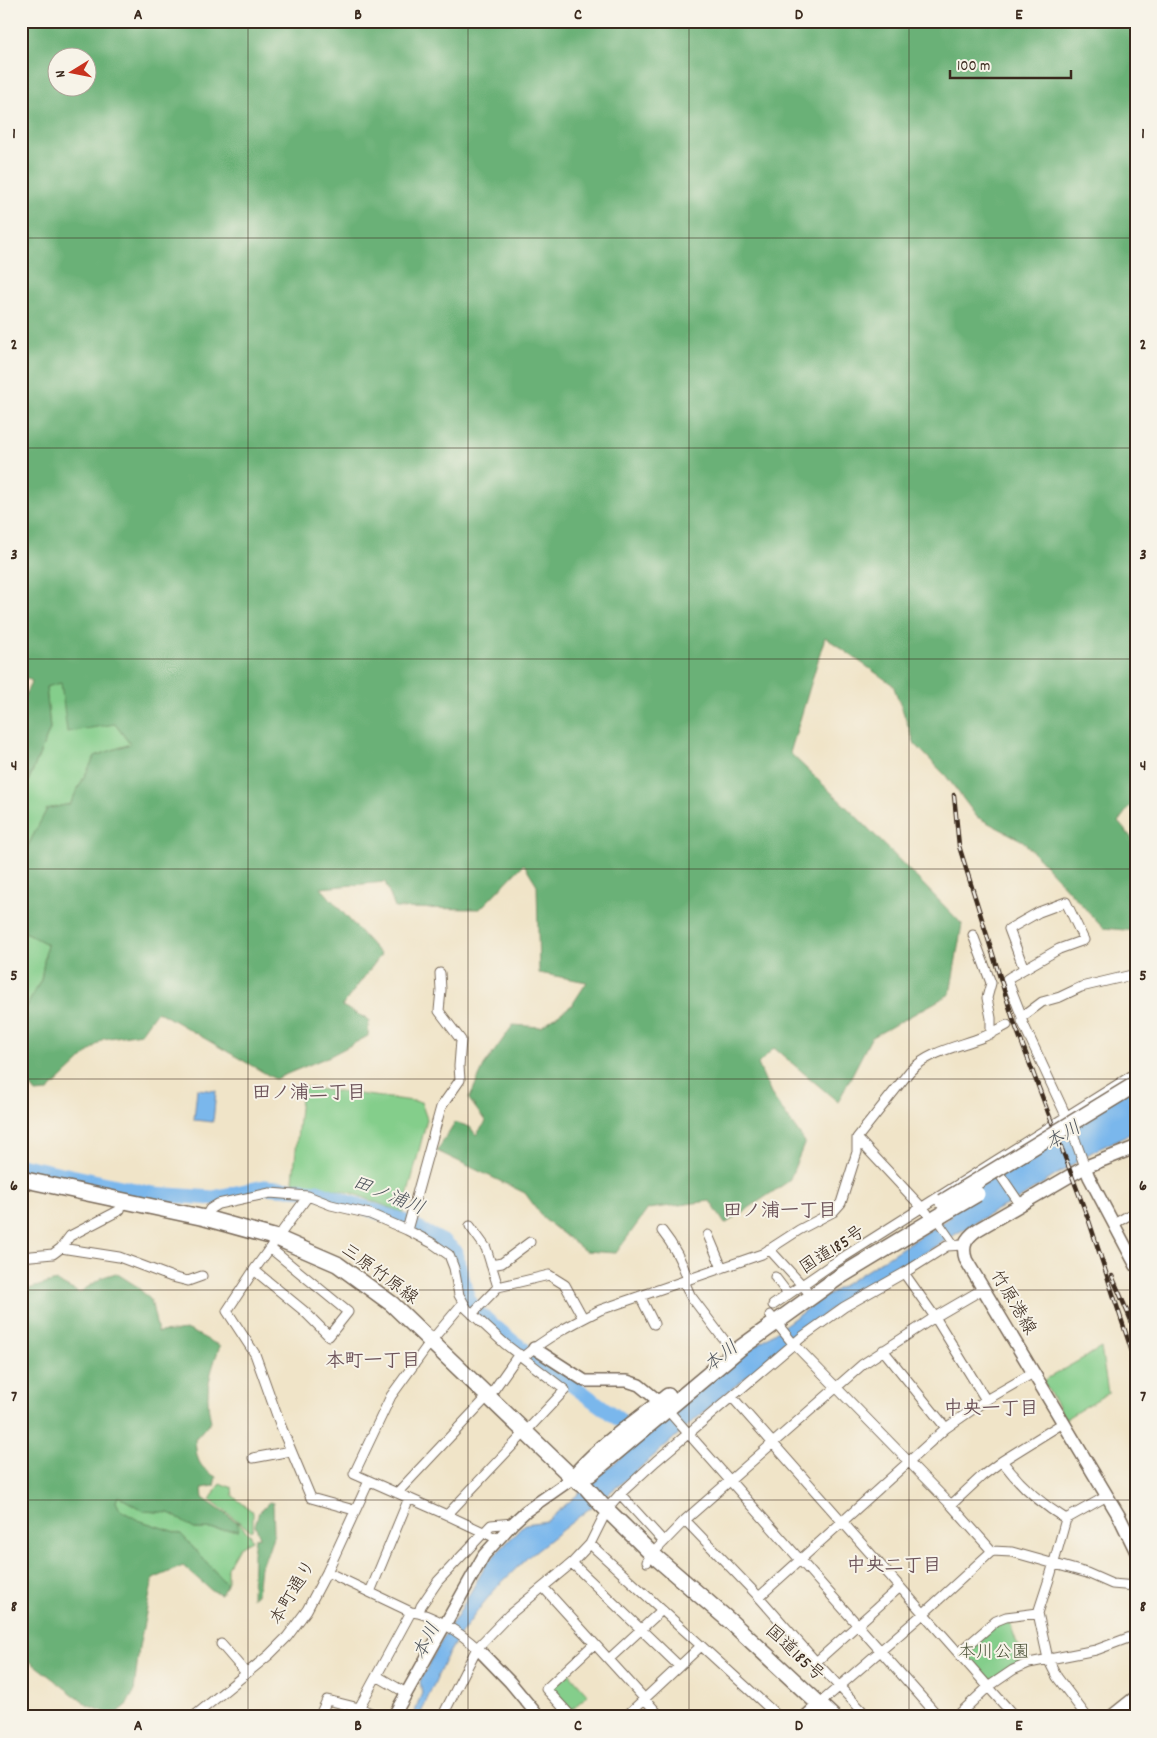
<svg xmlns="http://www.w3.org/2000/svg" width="1157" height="1738" font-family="Dekko,'Klee One',sans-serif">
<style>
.green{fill:#84ce8b;stroke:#607c54}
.forest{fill:#6bb177;stroke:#536e4a;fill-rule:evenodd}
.water{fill:#7ab7ec;stroke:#5a7085}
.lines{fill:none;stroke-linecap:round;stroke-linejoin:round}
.stream{stroke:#7ab7ec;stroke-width:2.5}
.river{stroke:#7ab7ec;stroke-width:15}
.pedestrian-casing{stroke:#7a6b5a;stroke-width:9}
.minor-casing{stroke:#7a6b5a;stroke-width:11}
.tertiary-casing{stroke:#7a6b5a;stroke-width:14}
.secondary-casing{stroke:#7a6b5a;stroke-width:15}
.primary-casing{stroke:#7a6b5a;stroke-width:18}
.trunk-casing{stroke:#7a6b5a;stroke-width:18}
.pedestrian{stroke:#fff;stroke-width:7}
.minor{stroke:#fff;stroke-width:9}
.tertiary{stroke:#fff;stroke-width:11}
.secondary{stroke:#fff;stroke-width:12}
.primary{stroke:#fff;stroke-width:15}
.trunk{stroke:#fff;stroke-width:15}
.rail-casing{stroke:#3b2a1e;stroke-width:4.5}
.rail{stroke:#f7f3e8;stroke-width:2.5;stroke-dasharray:8;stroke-linecap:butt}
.trunk-bridge-casing{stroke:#7a6b5a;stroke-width:18;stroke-linecap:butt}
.trunk-bridge{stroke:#fff;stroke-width:15}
.grid{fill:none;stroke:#3b2a1e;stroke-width:1;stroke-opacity:0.55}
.labels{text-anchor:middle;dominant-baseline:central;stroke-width:4;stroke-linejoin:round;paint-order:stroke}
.street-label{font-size:18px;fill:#3b2a1e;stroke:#f7f3e8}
.park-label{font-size:18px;fill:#4d5339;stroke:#f7f3e8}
.neighbourhood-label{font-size:19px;font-weight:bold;fill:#6d545a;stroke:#f7f3e8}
.water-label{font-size:19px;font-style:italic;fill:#4e545c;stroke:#f7f3e8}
.neatline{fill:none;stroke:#3b2a1e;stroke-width:2}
.grid-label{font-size:16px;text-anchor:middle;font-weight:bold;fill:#3b2a1e}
</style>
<rect width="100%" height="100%" fill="#f7f3e8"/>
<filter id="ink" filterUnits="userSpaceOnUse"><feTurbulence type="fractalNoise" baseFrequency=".02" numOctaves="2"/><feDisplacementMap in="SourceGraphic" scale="10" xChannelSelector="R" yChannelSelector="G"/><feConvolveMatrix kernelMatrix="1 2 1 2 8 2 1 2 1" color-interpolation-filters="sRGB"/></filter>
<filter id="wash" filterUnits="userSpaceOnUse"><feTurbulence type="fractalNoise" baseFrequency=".0096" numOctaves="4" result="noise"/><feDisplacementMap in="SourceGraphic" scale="20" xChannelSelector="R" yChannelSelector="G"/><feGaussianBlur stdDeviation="1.12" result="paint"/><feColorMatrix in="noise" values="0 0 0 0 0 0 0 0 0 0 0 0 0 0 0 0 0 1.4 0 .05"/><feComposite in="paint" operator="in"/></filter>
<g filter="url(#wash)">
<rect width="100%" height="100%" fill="#f0e4c8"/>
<path class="green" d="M61,682L115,724L130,744L95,756L70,804L47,809L21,859V799L50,729L46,687Z
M21,930L47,944L41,980L21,1017L24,1050L21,1049Z
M302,1087L421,1102L427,1119L403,1213L352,1193L293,1181Z
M1101,1348L1108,1393L1065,1419L1043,1381Z
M220,1483L232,1488L233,1496L253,1512V1528L251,1531L210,1500Z
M118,1496L144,1511L170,1513L194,1529L238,1530L237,1521L249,1534L252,1540L239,1547L227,1568V1585L181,1534L138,1520L120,1510L116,1502Z
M1009,1620L1023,1661L991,1680H987L964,1654L996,1624Z
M569,1673L588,1695L570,1711L550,1690Z"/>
<path class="forest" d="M21,21H1136V798L1118,822L1131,837L1136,848V931L1103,928L1023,841L977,817L946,776L915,744L893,685L825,637L790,753L860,820L962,924L950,994L871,1038L838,1102L774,1048L758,1064L771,1094L805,1142L789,1181L725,1224L710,1201L648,1209L616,1253L585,1251L544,1219L525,1193L437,1151L455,1122L470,1127L476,1135L486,1122L469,1099L484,1066L513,1025L541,1027L572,1005L587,982L539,973L537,885L524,864L480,909L395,908L385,882L321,888L381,955L342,1006L369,1020L368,1036L330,1056L275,1079L157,1011L141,1033L103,1039L47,1092L36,1093L23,1076L24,1049L21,1017L41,980L47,944L21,930V859L47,809L70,804L95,756L130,744L115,724L67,732L61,683L46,687L50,729L21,799V703L32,681L21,675ZM58,58H88V88H58Z
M116,1273L135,1285L151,1300L158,1332L189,1330L220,1346C210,1372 204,1393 211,1421L195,1439C197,1459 197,1466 216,1477L214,1486L202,1488L203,1498L237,1522L239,1530L194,1529L170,1513L144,1511L118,1496L116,1502L120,1510L138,1520L181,1534L227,1585L221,1594L211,1590L183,1566L153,1579L139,1647L134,1692L125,1707L118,1712L108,1713L87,1705L28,1660L21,1665V1291L56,1281L79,1293L103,1277Z
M269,1502L273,1503L274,1533L268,1552L260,1567L257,1594L252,1598L253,1553L255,1538L260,1537L255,1525L259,1512Z"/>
<path class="water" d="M1136,1086V1131L1092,1152L1017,1200L996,1210L829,1310L714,1403L633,1474L529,1556L498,1586L481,1606L456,1641L445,1660L419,1717H412L422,1693L420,1681L449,1627L456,1618L487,1563L525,1524L547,1521L716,1375L811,1306L952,1216L940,1198Z
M197,1089L216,1091L213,1122L194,1120Z"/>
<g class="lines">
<path class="stream" d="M21,1027L27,1070L28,1086"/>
<path class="river" d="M21,1165L153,1194L213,1198L264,1187L317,1191L401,1220L445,1243L455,1251L468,1299L476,1311L512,1341L639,1434"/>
</g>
</g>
<g filter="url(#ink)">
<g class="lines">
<g class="pedestrian-casing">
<path id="pedestrian" d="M939,1222L955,1245"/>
</g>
<g class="minor-casing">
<path id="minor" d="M973,935L991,983L987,998L991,1018V1034
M1022,1017L1007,979L1010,977L1059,949L1084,940L1066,902L1039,912L1009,929L1024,969
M857,1138L927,1213
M1085,1167L1068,1120L1022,1021V1017L1042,1002L1060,997L1081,987L1136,974
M308,1196L270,1248L348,1312L329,1336L304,1311L254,1270L227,1311L255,1354L280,1424L311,1498L354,1510
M1020,1204L992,1163L1136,1073
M205,1218L210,1209L218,1204L270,1193L308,1196L331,1205L370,1214L407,1230L432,1243L449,1255L454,1268L459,1295L467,1309L505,1344L565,1390L447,1515
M1114,1224L1136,1211
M470,1226L486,1248L498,1287L472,1314
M407,1230L441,1107L460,1080L459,1066L461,1040L439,1011L441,990L440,973
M662,1231C674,1246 682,1261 688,1280
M708,1235L722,1268
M61,1248L119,1257L172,1277L188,1281L202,1276
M769,1249L812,1296
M21,1257L53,1254L61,1248L70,1236L120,1210L122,1201
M491,1265L502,1263L530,1242
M254,1270L270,1248
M904,1273L935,1317L986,1400
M775,1277L788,1294
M684,1281L690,1295L728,1345
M498,1287L549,1275L565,1285L583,1318
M640,1296L654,1324
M463,1303L431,1341L391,1396L354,1474L447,1515L498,1539
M773,1305L831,1265L992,1163
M770,1315L791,1341L951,1505L992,1551L1012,1552L1087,1573L1112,1584L1136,1586
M883,1350L946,1428
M523,1357C545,1338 574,1323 600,1310L762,1254L799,1230L833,1212L841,1203L857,1152V1138L910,1071C930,1051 957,1047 983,1037C991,1034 999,1029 1007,1025
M732,1397L1015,1717
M664,1406L939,1717
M253,1458L291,1451
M1002,1461C1019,1484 1041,1504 1066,1519L1051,1573L1038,1613L1048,1659L1057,1677L1087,1717
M397,1493L493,1391L519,1354
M620,1494L664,1542
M951,1505L982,1476L1002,1461L1063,1423
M607,1511L611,1504L620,1494L656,1461L802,1337L844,1307L904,1273L947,1246L963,1245
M1066,1519L1107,1496
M685,1520L759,1597L816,1662L868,1717
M590,1544L779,1717
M647,1562L652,1554L685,1520L863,1364L935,1317L983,1289
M572,1563L679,1666
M327,1572L411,1612C431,1613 462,1634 477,1648
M543,1587L661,1717
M370,1592L409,1498
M759,1597L946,1428L986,1400L1033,1373
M419,1612L421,1606L438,1581L491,1525L513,1523
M221,1644L246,1673
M959,1653L996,1621L1006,1617L1038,1613
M609,1659L662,1610
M816,1662L900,1587
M377,1676L406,1693
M819,1704L923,1614L992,1551
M359,1708L411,1612
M193,1717L269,1655L287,1637L307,1610L327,1572L369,1481
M319,1717L327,1700L359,1708L382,1717
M442,1717L477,1648L509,1615L572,1563L590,1544L603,1518
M572,1717L546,1689L594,1644
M625,1717L701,1646
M956,1717L988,1687L1013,1670L1029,1663L1096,1650L1136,1635"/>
</g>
<g class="tertiary-casing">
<path id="tertiary" d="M1085,1167L1089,1177L1136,1266
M534,1348L585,1381H627L639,1385L661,1403
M477,1648L510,1682L539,1717
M393,1717L484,1555L513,1523L526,1511L573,1478
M805,1717L819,1704"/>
</g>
<g class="secondary-casing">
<path id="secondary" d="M1136,1147L1085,1167L977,1230C966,1238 961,1246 966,1260L1119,1516L1136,1551
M1111,1717L1136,1697"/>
</g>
<g class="primary-casing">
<path id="primary" d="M21,1179L205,1218L277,1238L337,1264L392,1304L573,1478"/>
</g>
<g class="trunk-casing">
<path id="trunk" d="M573,1478L590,1474L739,1349L839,1277L948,1211
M573,1478C600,1445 636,1423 668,1396
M573,1478L586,1487L601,1504L652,1554L732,1623L833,1717"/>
</g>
<use href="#pedestrian" class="pedestrian"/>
<use href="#minor" class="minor"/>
<use href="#tertiary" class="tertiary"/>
<use href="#secondary" class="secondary"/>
<use href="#primary" class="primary"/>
<use href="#trunk" class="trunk"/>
<g class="rail-casing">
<path id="rail" d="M954,795L959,846L1014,1022L1089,1221L1136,1364
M1112,1276L1136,1332"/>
</g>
<use href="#rail" class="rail"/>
<g class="trunk-bridge-casing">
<path id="trunk-bridge" d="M943,1202L1136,1084
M948,1211L977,1194"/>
</g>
<use href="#trunk-bridge" class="trunk-bridge"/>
</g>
</g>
<path class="grid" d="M248,21V1717M468,21V1717M689,21V1717M909,21V1717M21,238H1136M21,448H1136M21,659H1136M21,869H1136M21,1079H1136M21,1290H1136M21,1500H1136"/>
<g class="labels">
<g class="street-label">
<text transform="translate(833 1251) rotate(-33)">国道185号</text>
<text transform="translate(379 1275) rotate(36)">三原竹原線</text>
<text transform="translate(1012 1303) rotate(59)">竹原港線</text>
<text transform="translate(294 1593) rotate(-59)">本町通り</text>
<text transform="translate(794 1654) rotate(43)">国道185号</text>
</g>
<g class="park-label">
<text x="994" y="1653">本川公園</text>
</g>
<g class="neighbourhood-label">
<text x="309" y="1094">田ノ浦二丁目</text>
<text x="780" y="1212">田ノ浦一丁目</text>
<text x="373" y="1362">本町一丁目</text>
<text x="991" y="1410">中央一丁目</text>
<text x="894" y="1567">中央二丁目</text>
</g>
<g class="water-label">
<text transform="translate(1064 1137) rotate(-31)">本川</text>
<text transform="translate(388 1197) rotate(22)">田ノ浦川</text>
<text transform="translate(722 1358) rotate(-38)">本川</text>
<text transform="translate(428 1642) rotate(-64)">本川</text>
</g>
</g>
<rect width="1157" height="1738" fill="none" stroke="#f7f3e8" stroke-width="55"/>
<g transform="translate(72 72) rotate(260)"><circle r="24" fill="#f7f3e8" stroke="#aca397"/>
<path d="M0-4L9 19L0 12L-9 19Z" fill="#c8321e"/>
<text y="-8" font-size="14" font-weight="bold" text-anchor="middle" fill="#3b2a1e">N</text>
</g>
<path d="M950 70v8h121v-8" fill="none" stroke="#3b2a1e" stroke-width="2.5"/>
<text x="957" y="70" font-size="15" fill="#3b2a1e" stroke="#f7f3e8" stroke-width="4" paint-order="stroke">100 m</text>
<rect x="28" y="28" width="1102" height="1682" class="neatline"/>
<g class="grid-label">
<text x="138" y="19">A</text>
<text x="358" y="19">B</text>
<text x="578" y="19">C</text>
<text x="799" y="19">D</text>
<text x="1019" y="19">E</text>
<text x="14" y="138">1</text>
<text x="1143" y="138">1</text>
<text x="14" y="349">2</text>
<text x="1143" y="349">2</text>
<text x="14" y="559">3</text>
<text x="1143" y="559">3</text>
<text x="14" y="770">4</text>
<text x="1143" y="770">4</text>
<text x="14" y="980">5</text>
<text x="1143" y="980">5</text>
<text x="14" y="1190">6</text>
<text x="1143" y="1190">6</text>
<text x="14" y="1401">7</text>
<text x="1143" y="1401">7</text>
<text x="14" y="1611">8</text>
<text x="1143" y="1611">8</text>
<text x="138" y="1730">A</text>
<text x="358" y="1730">B</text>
<text x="578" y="1730">C</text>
<text x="799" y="1730">D</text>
<text x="1019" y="1730">E</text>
</g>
</svg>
